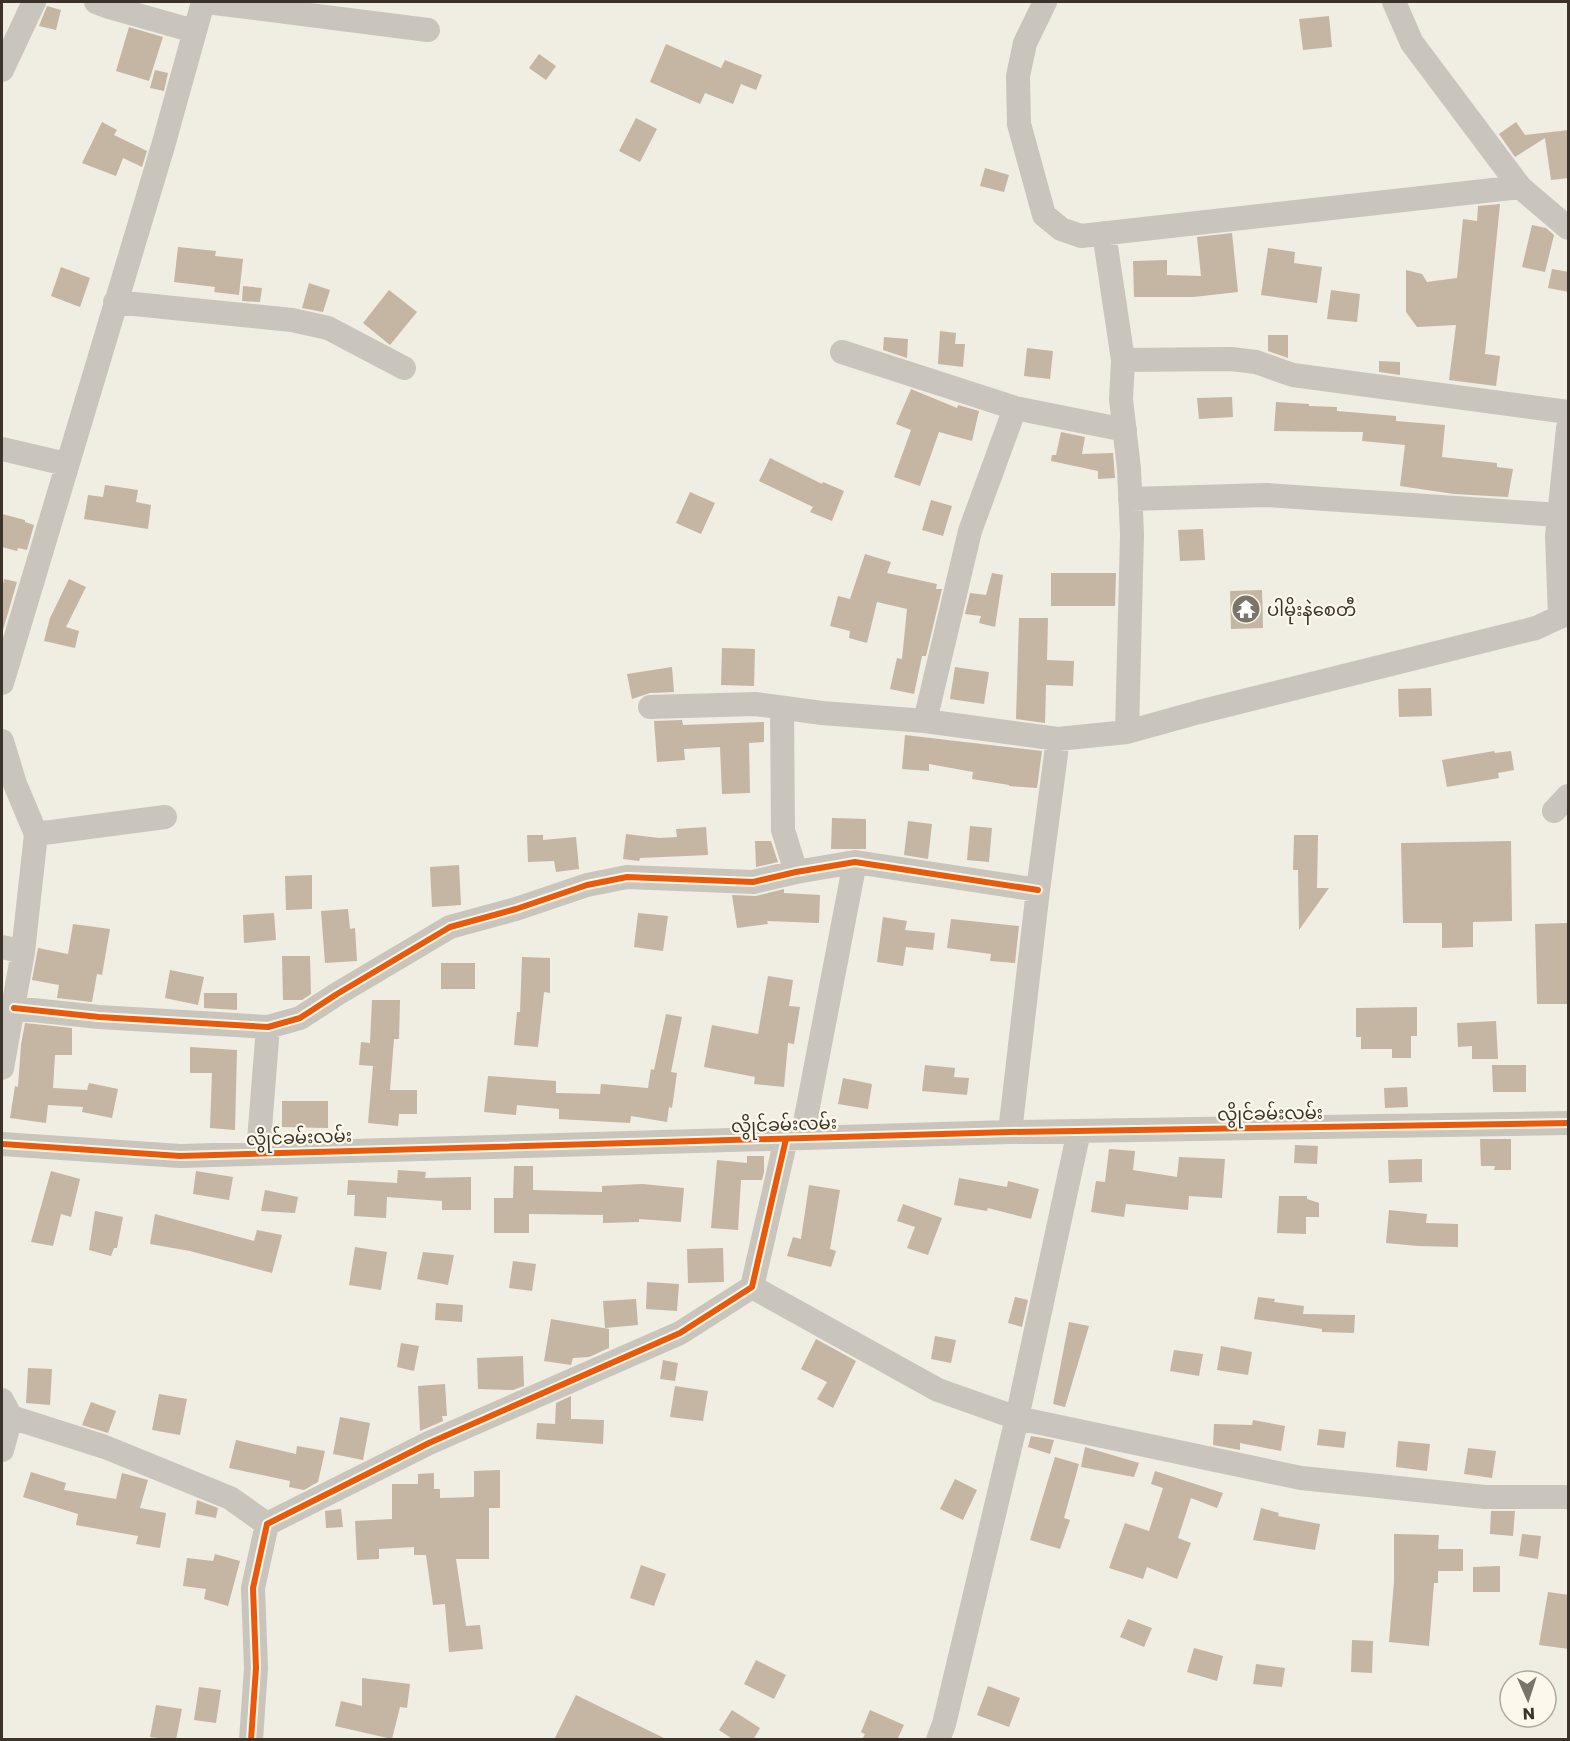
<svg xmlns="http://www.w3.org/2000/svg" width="1570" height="1741" font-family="Poppins,'Noto Sans Myanmar',sans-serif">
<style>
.building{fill:#c5b5a3}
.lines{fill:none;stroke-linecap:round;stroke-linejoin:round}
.street{stroke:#c9c5bc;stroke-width:24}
.cycleway-casing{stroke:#fcf8eb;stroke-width:10}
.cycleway{stroke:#e8590c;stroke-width:6}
.labels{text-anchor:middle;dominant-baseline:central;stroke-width:4.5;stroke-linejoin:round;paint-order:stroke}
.poi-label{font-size:18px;fill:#3b3329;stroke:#fcf8eb;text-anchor:start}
.street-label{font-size:18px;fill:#3b3329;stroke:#fcf8eb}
</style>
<rect width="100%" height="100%" fill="#f0ede3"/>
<path class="building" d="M47,6L61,10L56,30L39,26Z
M1329,16L1332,47L1303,50L1299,19Z
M129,27L163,37L149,81L116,71Z
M666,44L721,68L725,60L762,75L756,90L741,84L733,104L705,93L700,104L650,82Z
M539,54L556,66L546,80L529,68Z
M155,70L168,73L164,91L150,88Z
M636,118L657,129L640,162L619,151Z
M102,122L117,130L114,135L147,151L142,167L123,158L116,176L82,163Z
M1516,122L1525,135L1569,130V178L1551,180L1545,138L1515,157L1499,134Z
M985,168L1009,175L1004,192L980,186Z
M1500,204L1485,354L1500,356L1496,386L1449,380L1456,325L1417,327L1406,312V270L1422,274L1427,282L1457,278L1463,219L1477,221L1478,206Z
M1532,225L1546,228L1554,235L1545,272L1522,267Z
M1232,233L1238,292L1193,297H1134L1133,261L1167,260V275L1201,276L1197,237Z
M178,247L216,251L215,256L243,259L239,295L214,292L215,287L174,282Z
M1268,248L1295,252L1294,263L1322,267L1317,303L1261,295Z
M61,267L90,278L80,307L51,296Z
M1552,269L1569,272V292L1548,288Z
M309,283L330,290L323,312L302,308Z
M243,286L262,288L260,302L242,301Z
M389,290L417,312L390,345L363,323Z
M1331,290L1360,294L1357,322L1327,319Z
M940,331L956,333L955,344H965L963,367L938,364Z
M1268,335H1288V358L1268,351Z
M884,337L908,339L907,358L883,350Z
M1027,348L1053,351L1050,379L1024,376Z
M1379,361L1400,362V375L1379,372Z
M911,389L957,408L958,405L979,411L972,441L939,432L920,486L894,477L911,430L896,424Z
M1232,397L1233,417L1199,419L1197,398Z
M1276,402L1309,404V406L1337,407V411L1396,416V421L1445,425L1442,457L1497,463V467L1513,469L1508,497L1454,494L1400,486L1405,445L1362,441L1363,432L1274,431Z
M1061,432L1085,437L1082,454L1113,453L1115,478L1098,479V471L1051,461L1052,455H1056Z
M770,458L822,484L823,482L844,491L832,521L810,512L813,507L759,481Z
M105,485L138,490L136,502L151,505L148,529L84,519L88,495L103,497Z
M690,492L715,503L701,534L676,523Z
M931,500L952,506L943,536L922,530Z
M2,514L25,520V522L34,525L27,550L18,548L17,551L2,547Z
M1203,529L1205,560L1180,561L1178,530Z
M865,554L891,562L887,573L937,584L936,589H942L926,656H922L914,694L890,689L897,658L902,659L907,609L877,602L867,643L849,638L850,631L830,626L838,596L850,599Z
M992,573L1003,575L995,627L979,623L981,616L965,614L970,593L986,595Z
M1051,573H1116L1115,606H1051Z
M4,579L17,582L3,630L2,589Z
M69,579L86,587L66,627L79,631L75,648L44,641L50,618Z
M1262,590L1263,628L1231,629L1230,591Z
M1019,618H1048L1047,660L1074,661L1073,686L1046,685L1045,723L1016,719Z
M722,648L755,649L754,686L721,685Z
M672,667L674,692L650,693L632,699L627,674Z
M955,667L989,672L984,704L950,699Z
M1431,688L1432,716L1399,717L1398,689Z
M682,720L683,725L764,722V742L749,743L750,793L722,794L720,747L684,749L685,760L657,762L654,721Z
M905,735L1042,751L1037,788L1009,786V785L972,779L973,772L929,764V771L902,769Z
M1494,751L1495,753L1511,751L1514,770L1498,773L1499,778L1447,787L1442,760Z
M832,818L866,819V849H831Z
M908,821L932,824L928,859L904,855Z
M970,826L992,828L989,862L967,860Z
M706,827L708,855L640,858L639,861L623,859L626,834L659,838L677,837L676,829Z
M527,835H543V840L576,837L579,869L556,872L554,861L528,862Z
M1294,835H1318L1317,888H1329L1299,930L1298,870H1293Z
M755,841H771L778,862L756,867Z
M1511,841L1512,921L1473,922V947L1442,948V923H1403L1401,843Z
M459,865L461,905L432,907L430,867Z
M312,875V909L286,910L285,876Z
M784,889V893L820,895L819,923L767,921L768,924L737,928L732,895L756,896Z
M348,909L350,929L355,928L357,961L325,963L321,911Z
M274,913L276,940L244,943L243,915Z
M638,913L668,916L663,951L634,947Z
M883,917L907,921L905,930L935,933L933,950L906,947L903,966L877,962Z
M951,919L1019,926L1015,963L990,961L991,954L947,948Z
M1569,923V1004H1537L1535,924Z
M73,924L110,929L102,975L97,974L92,1002L57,998L59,985L32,980L38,948L68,954Z
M282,956H310L311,994L302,1000H283Z
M522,957L550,958V993L544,992L538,1047L514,1045L517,1012H520Z
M441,963H475V989H441Z
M170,970L204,977L198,1005L165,998Z
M768,976L793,980L789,1006L800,1007L794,1044L788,1043L784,1087L754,1084L755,1077L704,1067L712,1025L758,1034Z
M204,993H237V1010L204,1008Z
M372,1000H400L399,1039H394L390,1090H417V1114H399L398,1126L368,1123L373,1066L359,1065L361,1042L370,1043Z
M1417,1007V1036H1411V1058H1392V1049H1361V1037H1356V1008Z
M666,1014L682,1017L671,1072L677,1073L672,1108L669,1107L667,1122L631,1116L630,1123L559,1119V1109L517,1105L516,1115L484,1112L488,1076L556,1081V1093L600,1094L601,1084L648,1088L651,1069L654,1070Z
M1496,1021L1498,1059H1472V1046L1458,1047L1457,1023Z
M25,1023L72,1028V1055H55L53,1088L87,1090L89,1083L118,1089L112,1118L82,1112L83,1107L48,1105L46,1123L10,1118L15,1086L18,1087L21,1045Z
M190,1047L237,1050L235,1130L210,1128L212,1073H190Z
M925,1065L955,1068L954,1077L969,1078L967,1095L922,1091Z
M1492,1065H1526V1092H1493Z
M843,1078L872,1084L868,1109L838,1104Z
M1407,1087L1408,1107L1385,1108L1384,1088Z
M282,1101H328V1128L282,1127Z
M1480,1139H1511V1170H1494L1495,1166H1481Z
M1295,1145L1318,1146L1317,1164L1294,1163Z
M1109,1149L1135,1151L1133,1170L1177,1177L1179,1157L1225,1159L1222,1198L1189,1196L1188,1210L1126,1204L1124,1217L1091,1212L1096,1181L1105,1182Z
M747,1156H764V1172L762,1180H741L738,1230L711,1228L717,1160L747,1163Z
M1422,1159V1182L1389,1183L1388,1160Z
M514,1166H533V1190L602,1192V1186L642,1184L684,1188L681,1222L639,1219V1222L603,1223V1215L529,1214V1233H494V1198H513Z
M398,1170L426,1172L425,1178L471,1177V1210H442V1201L387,1197L386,1218L354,1216L355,1195H347L348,1180L397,1183Z
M51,1171L80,1179L71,1217L61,1214L53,1246L31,1242Z
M196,1171L233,1177L229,1200L193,1194Z
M959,1178L1007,1187L1008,1181L1039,1189L1031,1219L988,1208L987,1211L954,1205Z
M809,1185L840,1190L830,1249L836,1251L831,1267L787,1256L793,1237L801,1239Z
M265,1190L298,1197L295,1213L261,1211Z
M1279,1196H1307V1199L1319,1203V1217H1306V1234L1277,1233Z
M903,1204L942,1218L928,1255L907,1248L915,1227L897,1221Z
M1389,1210L1427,1214L1426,1223L1458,1224V1247L1418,1246L1386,1243Z
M95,1211L123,1217L117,1248H114L111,1256L89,1250Z
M155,1214L254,1241L257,1230L282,1235L272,1273L190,1251L150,1244Z
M355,1247L387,1252L381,1290L349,1285Z
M723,1248L724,1282L688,1283L687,1249Z
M423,1252L454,1255L448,1285L417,1279Z
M513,1261L536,1264L532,1291L509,1288Z
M647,1282L679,1284L677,1311L646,1309Z
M1015,1297L1028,1300L1022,1327L1008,1323Z
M1258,1297L1275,1299L1274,1302L1304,1306L1303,1314L1355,1315L1354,1333L1322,1332V1329L1254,1319Z
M636,1299L638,1325L605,1328L603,1301Z
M436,1303L463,1305L462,1322L435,1320Z
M551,1319L609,1329V1348L589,1357L573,1358L571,1365L544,1361Z
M1069,1322L1089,1326L1065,1407L1053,1404Z
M935,1336L956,1340L951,1363L931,1359Z
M816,1339L856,1361L833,1408L817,1399L827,1382L801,1369Z
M401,1343L419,1346L414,1371L397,1367Z
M1221,1346L1252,1352L1248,1375L1217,1370Z
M1174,1350L1203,1354L1199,1376L1170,1371Z
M523,1356L524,1386L513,1390L478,1389L477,1358Z
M663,1360L678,1363L675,1381L660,1379Z
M28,1368L52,1369L50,1405L26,1403Z
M445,1384L447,1416H442L443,1421L420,1431L418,1386Z
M675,1386L708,1391L703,1421L670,1417Z
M159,1394L187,1399L180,1435L152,1430Z
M571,1396V1419L604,1420L603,1444L536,1439L537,1423L555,1424L556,1403Z
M91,1402L116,1411L108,1433L82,1425Z
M340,1417L370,1423L363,1460L333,1454Z
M1253,1420L1285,1426L1281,1451L1240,1443V1450L1213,1445L1214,1424L1252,1425Z
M1319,1429L1346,1432L1344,1448L1317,1445Z
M1031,1436L1054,1440L1050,1454L1028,1447Z
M236,1440L296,1454L297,1446L325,1451L318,1482L304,1490L289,1487L290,1481L229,1468Z
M1398,1441L1430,1444L1427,1471L1396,1467Z
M1085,1447L1139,1463L1134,1477L1081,1467Z
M1468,1448L1496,1451L1492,1478L1464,1474Z
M1055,1457L1079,1464L1064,1518L1070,1520L1060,1549L1030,1540Z
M500,1470V1508H489V1559H456L466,1626L480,1625L483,1649L449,1652L445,1604L433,1605L426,1555H414V1547L379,1549V1559L357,1560L355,1521L392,1519V1484H418V1474L434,1473V1489H440V1498L474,1497V1471Z
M1155,1471L1223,1493L1217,1508L1191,1498L1178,1538L1191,1543L1177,1579L1147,1567L1143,1579L1109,1568L1125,1523L1149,1531L1163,1488L1151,1484Z
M31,1472L66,1483L64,1490L116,1499L122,1473L148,1480L140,1508L166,1513L160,1548L136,1544L138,1536L76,1525L78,1514L23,1497Z
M955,1479L977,1490L963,1520L940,1509Z
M197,1500L218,1508L216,1518L195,1514Z
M1261,1508L1279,1513L1278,1516L1320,1524L1315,1550L1253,1540Z
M341,1509L343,1527L326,1528L325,1511Z
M1491,1511H1515L1513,1536L1490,1534Z
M1394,1534L1439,1535L1438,1549H1463V1571H1438V1583H1434L1429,1646L1389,1642L1394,1582Z
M1522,1534L1541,1536L1538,1559L1519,1556Z
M215,1554L240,1561L228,1606L204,1599L206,1589L183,1586L187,1558L213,1561Z
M641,1565L666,1574L654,1606L630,1598Z
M1500,1566V1592H1473V1567Z
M1548,1592L1569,1595V1649L1539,1645Z
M1128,1619L1152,1628L1144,1647L1120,1637Z
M1352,1640L1373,1641L1372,1673L1351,1672Z
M1194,1648L1223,1656L1217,1681L1187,1672Z
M756,1660L786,1675L774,1699L744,1684Z
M1256,1664L1285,1668L1282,1687L1253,1684Z
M362,1678L410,1684L407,1708L400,1707L392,1739L335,1726L341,1701L362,1706Z
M988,1686L1020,1698L1009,1727L977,1715Z
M199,1687L221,1690L216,1723L194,1720Z
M576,1695L668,1740H554Z
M156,1705L182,1709L176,1740L150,1737Z
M732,1710L760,1728L753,1740H734L719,1730Z
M870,1710L904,1725L897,1740H862L865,1734L861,1732Z"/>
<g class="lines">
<path class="street" d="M96,2L109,7L194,31
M207,2L428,30
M1045,2L1025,43L1018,76L1019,124L1044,215L1061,229L1081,236L1520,187
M1394,2L1412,43L1520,187L1568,228
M2,70L34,2
M1104,233L1123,360L1121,399L1129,469L1132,534L1127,732
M115,302L292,320L328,328L404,368
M842,352L1015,408L1125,430
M1123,360L1231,359L1256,362L1293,375L1568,412
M2,449L66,464
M1130,499L1267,495L1559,515
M1560,617L1557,536L1568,428
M2,683L163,146L203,2
M650,707L755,704L822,713L925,721L1058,739L1127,732L1199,712L1536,628L1568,613
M782,708L783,830L796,872
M925,721L970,531L1015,408
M2,741L15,784L36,834L23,952L2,1068
M1554,811L1568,796
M36,834L165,817
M2,947L23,952
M14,1008L99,1017L268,1027L300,1018L337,994L450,927L516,909L587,885L627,877L753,882L796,872L855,862L1038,890
M1010,1132L1038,890L1058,739
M802,1138L855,862
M2,1144L180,1156L1010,1132L1568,1123
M258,1153L268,1027
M752,1287L938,1390L1017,1418L1301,1478L1485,1497H1568
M2,1400L11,1417L2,1450
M11,1417L105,1447L230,1498L267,1524
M251,1740L256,1668L253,1588L267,1524L429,1443L680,1333L752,1287L786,1139
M938,1740L944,1724L1017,1418L1079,1131"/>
<g class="cycleway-casing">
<path id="cycleway" d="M14,1008L99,1017L268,1027L300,1018L337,994L450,927L516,909L587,885L627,877L753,882L796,872L855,862L1038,890
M2,1144L180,1156L1010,1132L1568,1123
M251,1740L256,1668L253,1588L267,1524L429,1443L680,1333L752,1287L786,1139"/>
</g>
<use href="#cycleway" class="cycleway"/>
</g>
<defs>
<g id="temple-disc" transform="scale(1.5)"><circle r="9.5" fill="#7a746a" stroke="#fcf8eb"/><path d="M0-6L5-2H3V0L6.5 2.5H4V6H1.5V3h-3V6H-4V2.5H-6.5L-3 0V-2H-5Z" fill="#fff"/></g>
</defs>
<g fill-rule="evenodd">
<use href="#temple-disc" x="1246" y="609"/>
</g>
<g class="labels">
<g class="poi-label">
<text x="1267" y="609">ပါမိုးနဲစေတီ</text>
</g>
<g class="street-label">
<text transform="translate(1270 1113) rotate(-1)">လွိုင်ခမ်းလမ်း</text>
<text transform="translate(784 1124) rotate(-2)">လွိုင်ခမ်းလမ်း</text>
<text transform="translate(299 1137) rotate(-2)">လွိုင်ခမ်းလမ်း</text>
</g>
</g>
<rect width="1570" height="1741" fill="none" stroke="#3b3329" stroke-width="6"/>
<g transform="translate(1528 1699) rotate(177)"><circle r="28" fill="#fcf8eb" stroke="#afa99d" stroke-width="1.5"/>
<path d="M0-4.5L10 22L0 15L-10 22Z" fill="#7a746a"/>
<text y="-9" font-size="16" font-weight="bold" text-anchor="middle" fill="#3b3329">N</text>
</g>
</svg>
